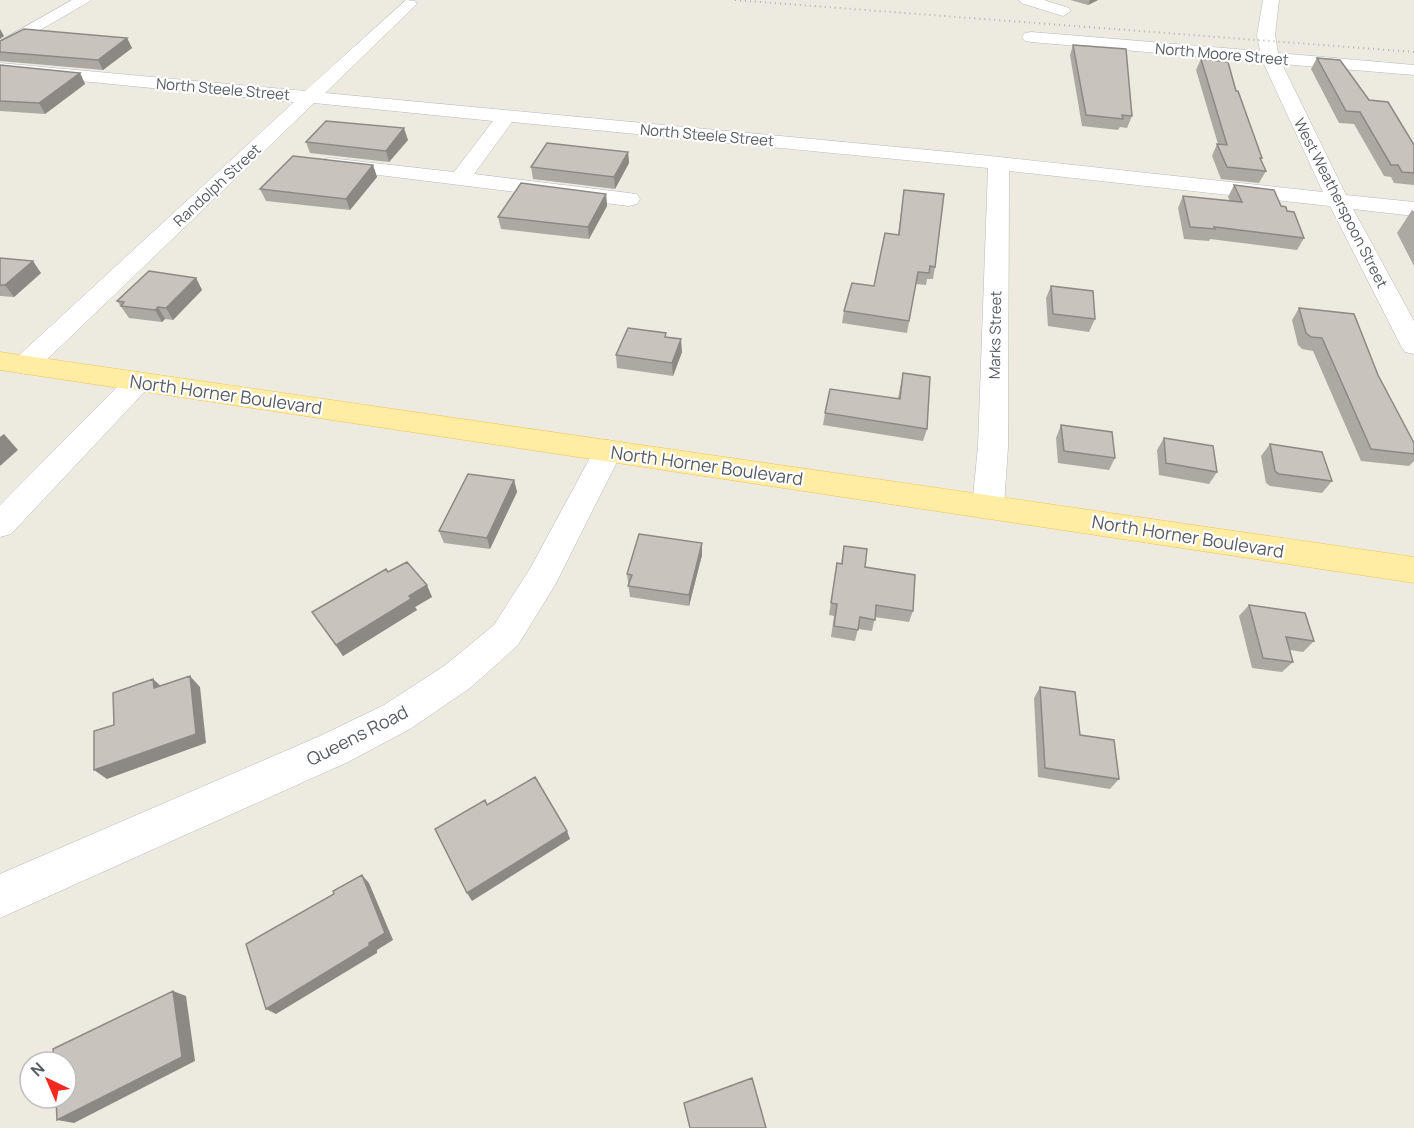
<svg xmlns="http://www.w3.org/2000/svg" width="1414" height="1128" font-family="Manrope,sans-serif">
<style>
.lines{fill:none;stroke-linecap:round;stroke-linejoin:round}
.minor-casing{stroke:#b6b9be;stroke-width:1}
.major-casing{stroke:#f9c34d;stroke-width:1}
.minor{fill:#fff;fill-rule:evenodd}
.major{fill:#ffeda3;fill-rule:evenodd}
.rail{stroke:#b2b3b3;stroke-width:2;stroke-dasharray:1 4;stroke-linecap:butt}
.wall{fill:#aca9a3}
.shaded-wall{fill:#8c8984}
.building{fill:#c8c4bd;stroke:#8c8984;stroke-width:1.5}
.labels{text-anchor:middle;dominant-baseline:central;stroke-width:4.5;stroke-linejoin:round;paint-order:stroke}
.far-street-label{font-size:15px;fill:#595d62;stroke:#fff}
.street-label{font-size:18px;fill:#595d62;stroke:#fff}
</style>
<rect width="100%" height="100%" fill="#edeae0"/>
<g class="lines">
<g class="minor-casing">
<path id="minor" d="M72,0H92L0,53V41Z
M406,0L415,1L417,4L325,93L971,154L1323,192L1263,62L1031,42L1025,41L1022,37L1025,33L1031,32L1260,51L1257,35L1263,0H1279L1275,35L1278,53L1414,65V75L1282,64L1346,195L1414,202V216L1353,209L1414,321V354L1405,352L1401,346L1330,206L1009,171L1008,447L1004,506L999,514L988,518L977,514L972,506L978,447L988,168L512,122L474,174L637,194L640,199L637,204L629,206L322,168L319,164L322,160L329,158L454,172L493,121L314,103L35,371L25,374L15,371L11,365L15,359L294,102L0,73V63L305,91Z
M1019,0H1044L1069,8L1071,11L1063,16L1021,3Z
M139,372L149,375L153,381L149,387L11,534L0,537V505L129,375Z
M608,440L618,443L623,450L555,585L518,645L470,688L410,729L348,762L0,918V874L320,736L384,705L444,666L494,625L531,567L598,443Z"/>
</g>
<g class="major-casing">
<path id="major" d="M0,352L1414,557V583L0,370Z"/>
</g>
<use href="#minor" class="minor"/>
<use href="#major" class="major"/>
<path class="rail" d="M735,0L1414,52"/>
</g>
<path class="wall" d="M1070,0H1098L1088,5Z
M127,38L132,48L103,70L0,61V41Z
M1073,45L1132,116L1127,128L1120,127L1118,130L1082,126L1070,55Z
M1317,58L1369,100L1414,145V185L1394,183L1391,177L1384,176L1354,124L1339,123L1311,69Z
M1201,59L1236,91L1262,158L1261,160L1266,171L1259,183L1221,179L1212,156L1217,144H1218L1196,70Z
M0,65L80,73L85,84L45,114L0,111Z
M408,140L389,162L310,153L306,142Z
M628,152L629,163L615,189L533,179L531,167Z
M373,165L377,177L350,210L266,201L260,189Z
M1234,185L1281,206L1287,211L1304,238L1297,250L1210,239L1209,241L1184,239L1178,208L1183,196L1230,201L1228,197Z
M904,190L935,267L933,279H927L926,285L916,284L907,333L842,323L844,311L874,286L898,234Z
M606,194L607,206L589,239L501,229L498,217Z
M1412,210L1414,211V266L1397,233Z
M0,258L41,273L14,297L0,296Z
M196,278L202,290L173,320L165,319L162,322L129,318L117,301Z
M1051,286L1095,319L1089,332L1048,326L1046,298Z
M1299,308L1378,375L1414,443V461L1409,466L1361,461L1313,351L1302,349L1298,345L1292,320Z
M666,333V337L682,352L673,376L617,368L616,355Z
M903,373L927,429L923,441L823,425L825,413L898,398Z
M1061,425L1115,458L1109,470L1058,463L1056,438Z
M1164,438L1217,472L1209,484L1159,475L1157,450Z
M1270,444L1332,481L1322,493L1270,486L1266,483L1261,456Z
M514,480L517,492L490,549L444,543L439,531Z
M702,543V555L689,606L630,597L627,574Z
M844,546L865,567L913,611L909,622L875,617L872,631L858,629L855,641L831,637L834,616L829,615L837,563L841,564Z
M388,572L432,597L415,607L417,610L343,656L312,612Z
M1249,605L1314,641L1303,652L1290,650L1293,662L1282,672L1252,668L1239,616Z
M1040,687L1080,735L1119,779L1110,789L1038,777L1034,698Z"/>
<path class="shaded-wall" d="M1090,0H1098L1088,5Z
M0,29L4,36L0,39Z
M127,38L132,48L103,70L98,60Z
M80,73L85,84L45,114L39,103Z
M404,128L408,140L389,162L386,151Z
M628,152L629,163L615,189L614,177Z
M373,165L377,177L350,210L346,199Z
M606,194L607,206L589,239L588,227Z
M33,261L41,273L14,297L5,285Z
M196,278L202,290L173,320L166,308Z
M158,307L165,319L162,322L155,310Z
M681,339L682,352L673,376L672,363Z
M4,434L18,450L0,466V437Z
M514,480L517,492L490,549L487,538Z
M702,543V555L689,606V595Z
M427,585L432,597L415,607L417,610L343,656L336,645L409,596Z
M190,676L200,687L206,743L107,779L94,770Z
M153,679L164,689L154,688Z
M567,831L570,839L472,901L467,893Z
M362,875L369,883L393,940L377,950V953L276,1014L266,1009Z
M173,991L186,996L195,1061L74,1123L57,1120Z"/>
<path class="building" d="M24,29L127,38L98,60L0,52V41Z
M1073,45L1126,49L1132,116L1122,115L1123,119L1086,115Z
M1317,58L1340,60L1369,100L1388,102L1414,145V173L1402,172L1398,165H1391L1360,112L1346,111Z
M1201,59L1228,62L1236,91H1238L1262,158H1260L1266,171L1227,167L1217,144L1227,145Z
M0,65L80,73L39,103L0,101Z
M326,121L404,128L386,151L306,142Z
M547,143L628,152L614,177L531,167Z
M293,156L373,165L346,199L260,189Z
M521,183L606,194L588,227L498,217Z
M1234,185L1274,190L1281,206L1286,207L1287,211L1294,212L1304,238L1214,227L1215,229L1190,227L1183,196L1242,202Z
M904,190L944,194L935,267L930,266L929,273L918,272L909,321L844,311L852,283L874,286L885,233L899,235Z
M0,258L33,261L5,285H0Z
M149,271L196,278L166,308L158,307L155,310L121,306L124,302L117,301Z
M1051,286L1093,291L1095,319L1053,314Z
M1299,308L1354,314L1378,375L1414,443V454L1371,449L1322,338L1311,337L1306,333Z
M628,328L666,333L665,337L681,339L672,363L616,355Z
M903,373L930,377L927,429L825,413L830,389L900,399Z
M1061,425L1112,432L1115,458L1064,451Z
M1164,438L1213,446L1217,472L1166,463Z
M1270,444L1322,452L1332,481L1279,474L1275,471Z
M468,474L514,480L487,538L439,531Z
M639,534L702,543L689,595L628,586L632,575L627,574Z
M844,546L867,549L865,567L915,575L913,611L876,605L875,620L860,617L858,630L834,626L837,604L831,603L837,563L842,564Z
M407,562L427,585L409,596L411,599L336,645L312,612L386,569L388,572Z
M1249,605L1305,613L1314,641L1286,637L1293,662L1263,658Z
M190,676L196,734L94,770V731L114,725L113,693L153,679L154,688Z
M1040,687L1075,692L1080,735L1114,740L1119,779L1045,768Z
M535,777L567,831L467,893L435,829L485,800L487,805Z
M362,875L385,933L369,943V946L266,1009L246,944L334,894L333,891Z
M173,991L182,1057L57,1120L56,1098H66V1062H54L53,1049Z
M752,1078L766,1128H690L684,1103Z"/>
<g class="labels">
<g class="far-street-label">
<text transform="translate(1222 54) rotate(5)">North Moore Street</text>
<text transform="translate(223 89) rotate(5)">North Steele Street</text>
<text transform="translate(707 135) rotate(5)">North Steele Street</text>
<text transform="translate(217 185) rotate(-43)">Randolph Street</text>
<text transform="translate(1341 203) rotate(63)">West Weatherspoon Street</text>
<text transform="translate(995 335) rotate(-89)">Marks Street</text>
</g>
<g class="street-label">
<text transform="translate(226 394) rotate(8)">North Horner Boulevard</text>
<text transform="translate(707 465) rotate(8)">North Horner Boulevard</text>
<text transform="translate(1188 536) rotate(9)">North Horner Boulevard</text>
<text transform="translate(357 735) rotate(-27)">Queens Road</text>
</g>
</g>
<g transform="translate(48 1080) rotate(316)"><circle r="28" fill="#ffffff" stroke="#bdbec0" stroke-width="1.5"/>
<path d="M0-4.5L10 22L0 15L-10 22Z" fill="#f32920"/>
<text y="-9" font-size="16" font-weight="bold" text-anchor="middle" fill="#595d62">N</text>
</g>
</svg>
